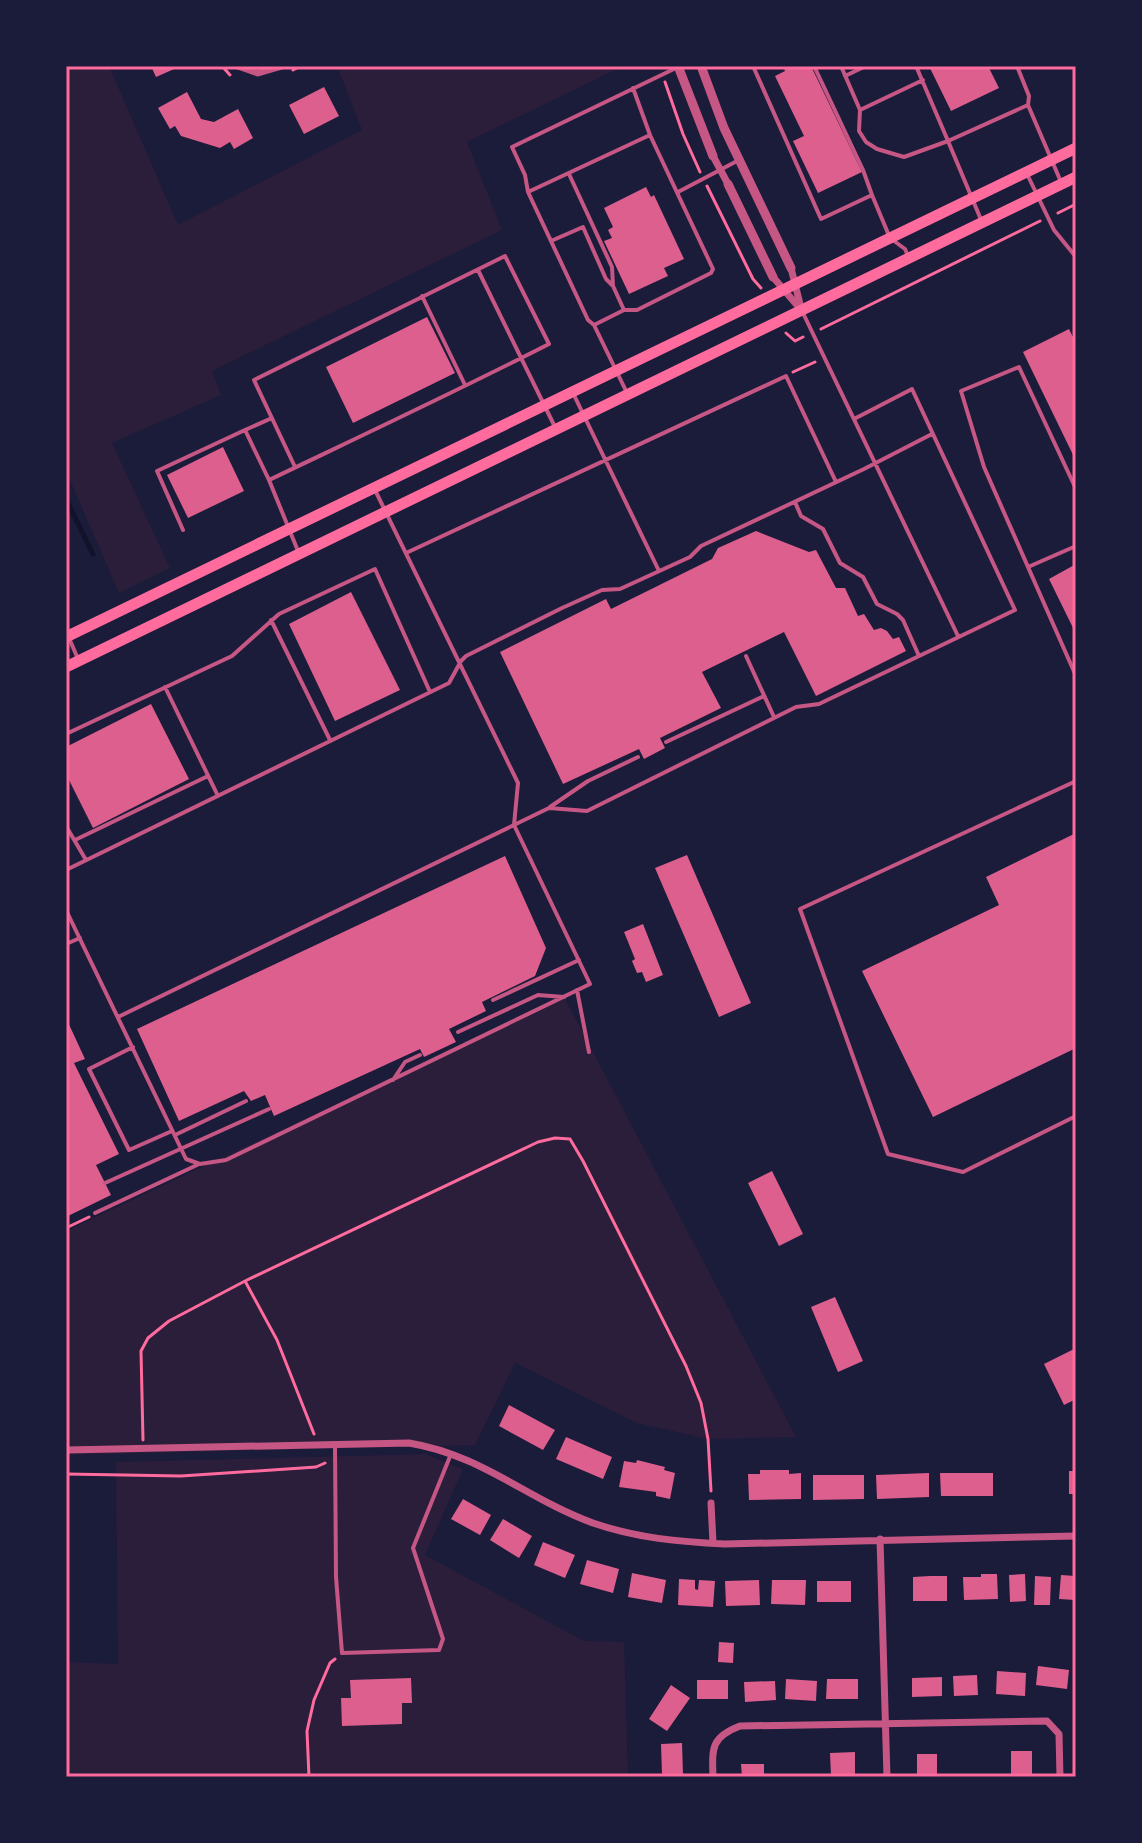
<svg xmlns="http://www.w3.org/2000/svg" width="1142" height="1843" font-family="Inter,sans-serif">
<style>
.green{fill:#2a1e3b}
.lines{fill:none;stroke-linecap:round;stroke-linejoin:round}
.stream{stroke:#12122b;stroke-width:5}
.building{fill:#dd5f8e}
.path{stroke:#ff6b9d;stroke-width:3}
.service{stroke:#c65784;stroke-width:4}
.minor{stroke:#c65784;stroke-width:7}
.tertiary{stroke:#c65784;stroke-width:9}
.primary{stroke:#ff6b9d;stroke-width:11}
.neatline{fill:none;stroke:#ff6b9d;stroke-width:3}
</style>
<rect width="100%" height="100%" fill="#1b1b3a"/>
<path class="green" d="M66,66H109L178,225L362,130L337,66H623L467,142L502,230L212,371L221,395L112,443L170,568L119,593L66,471Z
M564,997L796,1437L708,1439L637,1423L515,1363L475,1445L66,1455V1231Z
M425,1454L463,1469L425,1555L584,1641L624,1642L628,1777H66V1662L118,1664L116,1462Z"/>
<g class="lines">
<path class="stream" d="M66,499L93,554"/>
</g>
<path class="building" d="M151,66H181L156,77Z
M783,66H811L862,172L818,193L793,141L804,136L775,76L785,71Z
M929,66H988L999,88L951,111Z
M324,87L339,116L304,134L289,105Z
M187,92L201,119L214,122L238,109L253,138L234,149L230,142L220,148L181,136L175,126L170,129L158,108Z
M646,187L651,197L654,195L684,259L664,268L668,276L629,294L604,241L612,238L608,230L613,227L604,208Z
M427,317L455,373L353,423L326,367Z
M1069,329L1076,343V461L1023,352Z
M223,447L244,491L188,518L167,475Z
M756,531L809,552L816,550L836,588H845L858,616L864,614L874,630L881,628L887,631L893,639L899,637L906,651L816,696L784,632L702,672L721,708L660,738L665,748L644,759L639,749L563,784L500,652L606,599L611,609L712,559L718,548Z
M1076,564V634L1049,579Z
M351,592L400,690L335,721L289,624Z
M151,704L189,779L93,828L66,774V747Z
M1076,833V1048L933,1117L862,971L999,905L986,877Z
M687,855L751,1003L719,1017L655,868Z
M505,856L546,948L535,976L482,1002L486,1011L449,1029L456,1042L424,1057L420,1049L274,1116L265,1095L251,1101L244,1091L179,1121L137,1029Z
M643,924L663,975L646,982L642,972L637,973L632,961L635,959L624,932Z
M66,1018L85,1059L74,1063L119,1154L96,1165L111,1195L66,1217Z
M772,1171L803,1234L779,1246L748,1183Z
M835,1297L863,1361L838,1372L811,1307Z
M1076,1348V1399L1064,1405L1044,1364Z
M509,1405L555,1430L543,1450L499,1426Z
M566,1437L612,1457L603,1479L556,1459Z
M637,1460L665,1467L664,1470L675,1473L670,1499L656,1496V1492L619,1487L624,1461L636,1463Z
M760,1470H789V1474L801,1473V1499L749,1500L748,1474H760Z
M1069,1471H1076V1494H1069Z
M929,1473V1497L877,1499L876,1475Z
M940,1473H993V1496H941Z
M813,1475H864V1499L813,1500Z
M463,1499L491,1515L480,1535L451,1519Z
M503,1519L532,1536L519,1558L490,1540Z
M543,1542L575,1555L565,1578L534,1565Z
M587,1560L619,1569L613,1593L580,1584Z
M632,1573L666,1580L662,1603L628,1597Z
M981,1574H997L998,1599L964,1600L963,1577H981Z
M1025,1574L1026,1601L1010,1602L1009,1575Z
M1061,1575L1076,1576L1075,1600L1059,1599Z
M930,1576H947V1601H913V1577Z
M1035,1576L1051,1577L1050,1605H1034Z
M679,1579L695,1580V1589L698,1590L699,1580L715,1581L713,1607L678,1605Z
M759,1580L760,1605L726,1606L725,1581Z
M772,1580H806L805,1605L771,1604Z
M817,1581H851V1602H817Z
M719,1642L734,1643L733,1663L718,1662Z
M1038,1666L1069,1670L1067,1689L1036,1685Z
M997,1671L1026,1673L1025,1696L996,1694Z
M977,1675L978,1695L954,1696L953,1676Z
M942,1677V1696L912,1697V1678Z
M411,1678L412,1703H402V1724L342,1726L341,1698H351L350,1680Z
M786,1679L817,1681L816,1701L785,1699Z
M827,1679H858V1699H826Z
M697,1680H728V1699H697Z
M775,1681L776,1700L745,1702L744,1682Z
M671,1685L690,1698L667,1731L649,1719Z
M682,1743L683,1774L662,1775L661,1744Z
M1011,1751H1032V1777H1011Z
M855,1752V1777L831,1776L830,1753Z
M917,1754H937V1777H917Z
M741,1764H764V1777H742Z"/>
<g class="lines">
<path class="path" d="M222,66L230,75
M293,70L301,66
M665,82L683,134L700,172
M707,186L753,279L761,288
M1058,213L1076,204
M821,329L1040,221
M786,333L795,341L803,337
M793,372L815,362
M66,1228L89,1217
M245,1281L277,1340L314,1434
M143,1440L141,1351L148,1338L169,1321L245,1281L538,1142L555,1138L570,1139L583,1161L686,1366L701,1403L708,1439L711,1491
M66,1474L181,1476L316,1467L325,1463
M309,1777L307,1731L314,1700L330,1663L335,1659"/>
<path class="service" d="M753,66L821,219L872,195L890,238L905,249L908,256
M814,66L863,170L872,195
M841,66L860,110L859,131L866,142L877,149L904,157L948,141L916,66
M1017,66L1029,96L1028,105
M845,76L866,66
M860,110L923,80
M569,174L612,267L613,286
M1027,174L1054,230L1076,257
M528,192L525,175L512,147L676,68
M678,192L739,160
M982,222L948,141L1028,105L1061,182
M551,241L583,227L606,279L613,286L624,310
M478,270L555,427
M1076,283V302
M422,296L465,385
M803,313L958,636
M594,325L588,320L528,192L650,135
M573,393L659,571
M628,395L594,325L624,310H637L711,273L713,269L650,135L633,88
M245,430L272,418
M269,480L298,551
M1076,489L1019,367L961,391L984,467L1076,676
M795,502L801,516L823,529L840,563L863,577L877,604L897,614L903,620L919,656
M183,530L157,471L245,430L269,480C363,435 457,391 549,344L505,256L254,380L295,467
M406,553L786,376L836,482
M1028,567L1076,546
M271,620L330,740
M69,638L78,659
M746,656L774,717
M165,687L218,796
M66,734L232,656L279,614L375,569L430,692
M666,742L764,696
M1076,781L800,909L888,1154L963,1172L1076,1116
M550,807L588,781L638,757
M66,826L86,860
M75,840L208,776
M66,870L449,683L461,661L466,656L562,608L602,590L620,589L690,557L701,546L864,469L932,434
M66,910L186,1159L200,1164L226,1160L590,984L514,825L518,783L375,490
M66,944L80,938
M577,990L589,1052
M493,1000L579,960
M118,1017L549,808L587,811L796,707L819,704L1015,610L912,389L854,419
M458,1032L538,995L564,997
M133,1047L89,1069L129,1150L172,1131
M393,1080L405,1062L420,1055
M175,1135L246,1101
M105,1183L269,1109
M95,1213L197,1165
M335,1444L336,1577L342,1653L439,1650L443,1639L413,1548L451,1454"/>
<path class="minor" d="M238,66L258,73L282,66
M713,156L728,184
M791,268L801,308
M773,277L802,311
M66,1450L409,1443C482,1455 527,1499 593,1523C636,1538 680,1542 725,1544L1076,1536
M711,1503L713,1543
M880,1539L887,1777
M713,1777C712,1748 711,1737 740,1726L1047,1721L1059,1734L1060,1777"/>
<path class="tertiary" d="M678,66L713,156
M701,66L724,128L791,268
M728,184L773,277"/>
<path class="primary" d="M66,637L1076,148
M66,667L1076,177"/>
</g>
<rect width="1142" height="1843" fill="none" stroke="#1b1b3a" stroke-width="136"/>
<rect x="68" y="68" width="1006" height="1707" class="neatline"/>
</svg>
